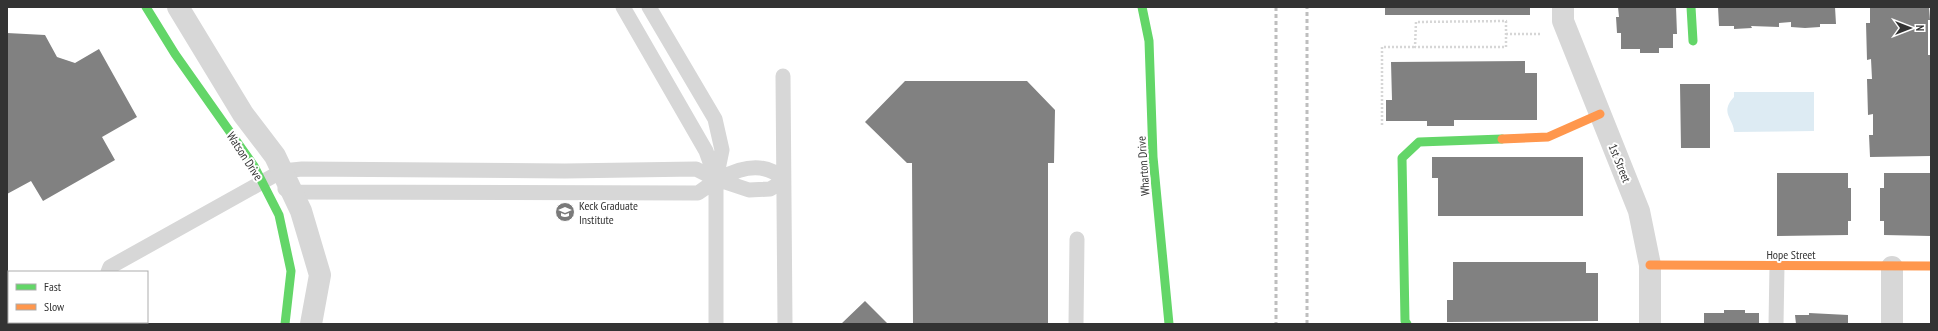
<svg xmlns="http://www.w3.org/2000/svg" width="1938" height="331" font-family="'PT Sans Narrow',sans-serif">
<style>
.water{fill:#ddebf3}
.building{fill:#818181}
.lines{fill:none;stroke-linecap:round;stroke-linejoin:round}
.path{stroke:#d6d6d6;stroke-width:2.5;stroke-dasharray:2 2;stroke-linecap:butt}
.lane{stroke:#d7d7d7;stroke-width:15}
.street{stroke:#d7d7d7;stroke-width:22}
.fast{stroke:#63d668;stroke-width:9}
.slow{stroke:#ff974d;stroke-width:9}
.rail{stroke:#bebebe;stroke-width:3;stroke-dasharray:4 3;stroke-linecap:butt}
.labels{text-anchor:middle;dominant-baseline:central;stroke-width:4;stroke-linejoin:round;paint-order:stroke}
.street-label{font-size:12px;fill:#333;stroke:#fff}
.poi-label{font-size:12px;fill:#333;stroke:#fff;text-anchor:start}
</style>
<rect width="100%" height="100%" fill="#fff"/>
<path class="water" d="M1734,92H1814V131L1734,132C1734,119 1719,113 1734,97Z"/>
<path class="building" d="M1385,7H1530V15H1385Z
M1618,7H1676L1677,34H1673V48H1659V53H1640V49H1621V33H1617L1616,17H1619Z
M1718,7H1835L1836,24H1820V27L1805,28L1791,27V22L1779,23V27L1751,26L1752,28L1734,29V26H1719Z
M1870,7H1929L1930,20H1928V55H1930L1931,156L1870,157L1869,135H1873V114L1868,115L1867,79H1872L1871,59L1867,60L1866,23H1870Z
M7,33L45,35L57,57L75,63L99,49L137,117L102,137L115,160L43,201L31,181L7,194Z
M1525,61V73H1537V120H1454V126H1427V121H1386V100H1392L1391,62Z
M905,81H1027L1055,110L1054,163H1048V324H913L912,163H907L865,122Z
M1680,84H1710V148H1681Z
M1432,157H1583V216H1438V178H1432Z
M1777,173H1848V188H1851V221H1848V235L1777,236Z
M1884,173H1931V236L1884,235V221H1880V188H1884Z
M1453,262H1586V273H1598V321L1447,322V300H1453Z
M865,301L888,324H841Z
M1724,310H1745V313H1759V324H1704V313H1724Z
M1809,313L1848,315V324H1796L1795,315H1809Z"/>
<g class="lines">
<path class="path" d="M1506,21V47H1415L1416,22Z
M1506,34H1540
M1382,125V47H1415"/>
<path class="lane" d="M623,7L706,151L716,179
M649,7L715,119L722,150L716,179V324
M783,76L785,324
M108,272L110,267L282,171L302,169L565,171L696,169L716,179L749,190L770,189L777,185L783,179C757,154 721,176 698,193L292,192L285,189
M93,324V322
M1076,324L1077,239
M1776,324L1777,266"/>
<path class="street" d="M178,7L243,114L275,156L301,211L320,275L311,324
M1563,7V21L1639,211L1650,265V324
M1892,267V324"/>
<path class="fast" d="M146,7L175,54L254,166L279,215L291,271L285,324
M1142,7L1149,41L1153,157L1169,324
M1691,7L1693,41
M1407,324L1405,321L1402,158L1419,142L1502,139"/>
<path class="slow" d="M1502,139L1548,137L1600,114
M1650,265L1931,266"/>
<path class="rail" d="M1276,7V324
M1307,324V7"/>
</g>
<defs>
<g id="university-disc" transform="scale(1)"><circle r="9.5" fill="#7a7a7a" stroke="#fff"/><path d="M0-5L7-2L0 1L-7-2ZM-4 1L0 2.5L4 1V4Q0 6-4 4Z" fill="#fff"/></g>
</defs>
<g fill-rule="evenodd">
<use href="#university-disc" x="565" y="212"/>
</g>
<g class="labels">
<g class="street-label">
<text transform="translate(245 156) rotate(57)">Watson Drive</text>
<text transform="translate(1620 163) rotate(68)">1st Street</text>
<text transform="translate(1143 166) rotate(-94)">Wharton Drive</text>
<text x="1791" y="254">Hope Street</text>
</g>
<g class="poi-label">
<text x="579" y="205">Keck Graduate<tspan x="579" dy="14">Institute</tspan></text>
</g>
</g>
<rect width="1938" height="331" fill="none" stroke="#333333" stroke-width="16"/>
<rect x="8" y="271" width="140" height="52" fill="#ffffff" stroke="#adadad"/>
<rect x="16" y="284" width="20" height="6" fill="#63d668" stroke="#adadad"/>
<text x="44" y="291" font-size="12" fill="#333333">Fast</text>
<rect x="16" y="304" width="20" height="6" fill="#ff974d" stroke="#adadad"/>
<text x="44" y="311" font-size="12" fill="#333333">Slow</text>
<g transform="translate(1910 28) rotate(90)" stroke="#ffffff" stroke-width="3" paint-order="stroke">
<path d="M0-3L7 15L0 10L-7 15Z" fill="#333333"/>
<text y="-6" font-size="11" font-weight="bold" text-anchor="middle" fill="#333333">N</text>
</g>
</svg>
